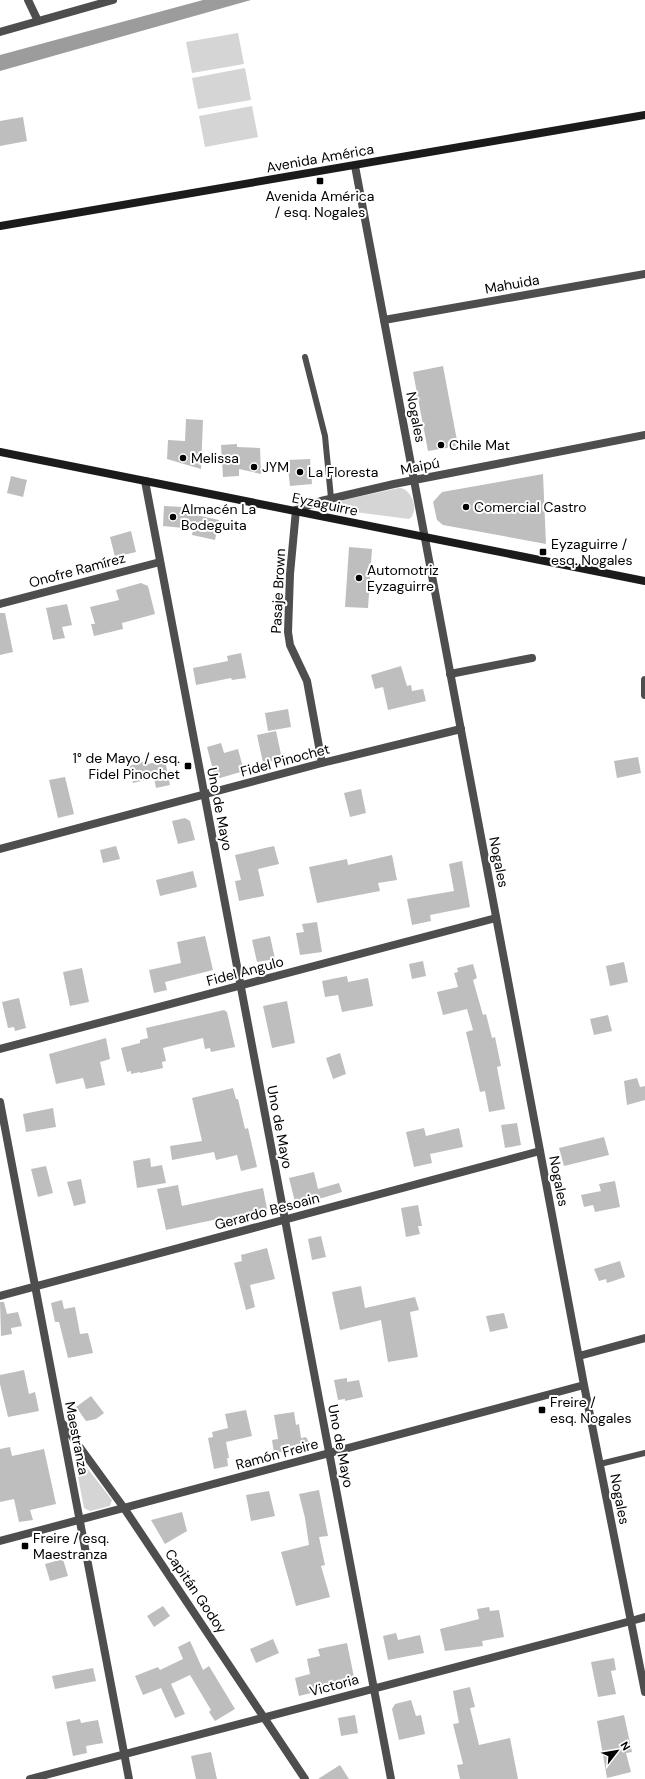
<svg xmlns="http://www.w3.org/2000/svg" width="645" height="1779" font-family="'DM Sans',sans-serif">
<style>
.green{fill:#d5d5d5}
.water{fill:#9c9c9c}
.building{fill:#bebebe}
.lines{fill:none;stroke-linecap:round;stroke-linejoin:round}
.service{stroke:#4e4e4e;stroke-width:6}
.minor{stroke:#4e4e4e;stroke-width:8}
.tertiary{stroke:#4e4e4e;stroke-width:8}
.secondary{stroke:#1b1b1b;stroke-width:8}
.poi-dot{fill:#000;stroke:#fff;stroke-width:1.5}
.labels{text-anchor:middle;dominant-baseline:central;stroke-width:4;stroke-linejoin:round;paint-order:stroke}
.street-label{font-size:14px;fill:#000;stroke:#fff}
.poi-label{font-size:14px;fill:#000;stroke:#fff;text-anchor:start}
</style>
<rect width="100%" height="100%" fill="#fff"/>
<path class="green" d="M238,33L244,64L192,73L186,42Z
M245,68L251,100L198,109L192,78Z
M252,106L258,137L205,147L199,116Z
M399,488C412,488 420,512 409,519L339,510L336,507V503L339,501Z
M81,1460L112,1500L110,1506L90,1511L84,1508L75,1461Z"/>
<path class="water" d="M203,0H251L0,71V55Z"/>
<path class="building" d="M23,117L27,141L0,146V121Z
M443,366L458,446L428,451L413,372Z
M186,419L203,420L201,469L167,459L168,440L185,441Z
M237,444V447L260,448L261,474L239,469V476L223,477L221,445Z
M310,459L312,484L290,486L287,460Z
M543,474L546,544L443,525L437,520L433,502L442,492Z
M11,476L27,480L23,497L7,493Z
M164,506L183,507V512L219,520L215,540L192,535L193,529L163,526Z
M131,531L136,552L115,557L110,537Z
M349,547L372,549L368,608L345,607Z
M141,583L148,586L155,614L122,623L123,629L94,636L91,624H95L90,607L119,600L116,590Z
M67,604L72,625L62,627L65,638L53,640L46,608Z
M0,613H5L13,652L0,655Z
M241,653L246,678L232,680L231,678L196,685L193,668L228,661L227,656Z
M401,666L407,686L411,685L412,691L423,689L426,701L388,710L383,687L375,689L371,675Z
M288,709L291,727L268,731L265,713Z
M276,731L282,759L263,763L257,735Z
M221,743L224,753L238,749L244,771L220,778L214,774L207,747Z
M638,757L641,773L617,778L614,761Z
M165,760L170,785L156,788L154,778L133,783L129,766L143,762L144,765Z
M65,777L74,814L58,818L49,780Z
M361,789L366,813L350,817L344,793Z
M185,818L190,821L195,840L178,844L172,821Z
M116,846L120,859L103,863L100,850Z
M274,846L279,864L258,869L264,896L239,901L235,881L241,880L235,855Z
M392,855L397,880L378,883L380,891L317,903L309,867L347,859L348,865Z
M462,861L470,907L430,915L431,921L412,925L407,899L454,891L449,864Z
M193,871L197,887L160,896L156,880Z
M317,922L322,952L300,955L296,933L304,932L302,924Z
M205,936L213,970L165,982L167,990L154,993L149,970L181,963L177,942Z
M270,936L275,959L257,962L252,940Z
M423,961L426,976L412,979L409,964Z
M624,962L628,982L610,986L606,966Z
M473,964L477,978L473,980L483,1015L486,1014L492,1038L495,1037L501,1066L497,1067L505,1109L489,1112L485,1091L480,1092L466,1032L473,1030L467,1009L443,1015L437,992L458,987L454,973L458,972L457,968Z
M82,968L89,1002L70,1006L63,972Z
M347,976L348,982L368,978L373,1006L342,1012L338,995L325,997L322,981Z
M19,998L26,1028L15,1031L14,1027L8,1028L2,1002Z
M287,1001L295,1043L272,1048L263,1006Z
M224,1010L227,1012L235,1047L211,1052L210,1048L205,1049L203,1038L163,1048L166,1061L162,1062L163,1068L140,1073V1072L131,1074V1071L127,1072L121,1048L140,1043V1040L148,1038L146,1028Z
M608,1015L612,1031L594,1035L590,1019Z
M106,1038L110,1059L100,1062L105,1085L86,1089L83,1078L56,1084L49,1054Z
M340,1053L346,1074L333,1079L326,1058Z
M637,1078L640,1087L645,1086V1100L627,1105L624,1081Z
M233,1088L236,1099H238L245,1129L248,1128L257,1167L241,1171L237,1155L216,1160L214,1152L172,1160L170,1146L202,1141L192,1098Z
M53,1108L56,1127L26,1132L23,1114Z
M517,1123L521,1145L505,1148L501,1125Z
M424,1128L426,1136L459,1128L463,1147L430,1154L432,1163L414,1167L406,1132Z
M604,1137L609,1155L564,1166L559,1148Z
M150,1158L151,1167L162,1165L166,1183L137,1188L133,1161Z
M46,1166L53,1193L38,1197L31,1169Z
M314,1172L318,1189L339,1183L342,1192L299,1205L295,1202L289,1178Z
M81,1179L86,1203L74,1206L67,1182Z
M615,1181L620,1207L595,1212L593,1205L584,1207L581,1195L601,1191L599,1184Z
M178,1185L182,1206L263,1188L267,1209L263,1216L228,1223L227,1217L166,1230L157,1189Z
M418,1205L422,1226H418L420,1234L406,1237L401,1208Z
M321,1236L326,1257L312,1260L308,1239Z
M267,1248L275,1279L250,1285L255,1307L246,1310L234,1263L242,1261L241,1255Z
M620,1261L625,1277L607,1283L606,1279L599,1281L594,1269Z
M361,1286L365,1308L415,1297L419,1310L410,1312L418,1357L388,1362L381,1320L340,1330L332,1292Z
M62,1300L64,1309L75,1307L80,1334L88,1333L93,1353L68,1358L59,1322H55L51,1303Z
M0,1302H4L7,1314L18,1312L22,1326L11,1328L12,1334L1,1336Z
M504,1313L508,1328L490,1332L486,1316Z
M24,1370L29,1394L35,1392L39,1411L8,1417L0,1384V1375Z
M347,1378V1382L359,1380L363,1397L345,1401V1399L338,1400L334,1380Z
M91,1396L104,1413L96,1419L86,1421L76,1407Z
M246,1410L252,1436L226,1442L229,1458H227L228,1466L214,1469L208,1438L213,1437L212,1432L228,1428L225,1414Z
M294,1412L296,1425L299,1424L301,1438L306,1437L310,1444L306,1448L274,1453L272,1440L278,1439L274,1415Z
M10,1447L12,1456L44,1449L56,1504L30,1510L33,1520L19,1522L14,1499L0,1502V1449Z
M319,1490L328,1536L319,1537L325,1565L321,1566L330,1597L296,1606L281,1552L309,1545L305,1518L299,1494Z
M269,1491L275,1516L251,1521L246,1495Z
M182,1512L187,1531L165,1544L151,1520Z
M63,1559L68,1576L50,1581L45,1564Z
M163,1606L170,1616L154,1627L147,1616Z
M489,1607L490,1611L499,1610L504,1637L482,1641L483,1646L445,1651L440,1629L479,1619L477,1609Z
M396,1633L398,1640L420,1635L424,1653L388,1660L383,1636Z
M273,1639L279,1653L256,1663L250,1649Z
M190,1641L203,1670L209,1666L235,1709L215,1721L209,1712L211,1710L190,1675L171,1684L185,1714L175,1718L161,1688L143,1695L135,1676L158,1667L160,1670L183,1659L178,1647Z
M347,1643L355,1682L299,1696L295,1678L310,1674L307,1659L320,1656L318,1649Z
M614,1658L616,1670L611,1671L616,1694L598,1697L591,1662Z
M93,1668L96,1681L55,1689L52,1676Z
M470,1687L475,1707L470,1708L479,1745L510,1738L518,1779H460L457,1765L463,1764L453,1724L459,1723L453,1691Z
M411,1700L416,1716L421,1715L425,1734L399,1740L392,1709L395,1704Z
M355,1715L358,1733L341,1736L338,1718Z
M624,1715L632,1752L626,1753L631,1772L607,1778L597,1721Z
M80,1719L81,1723L98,1720L103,1743L86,1746L87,1753L73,1756L66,1722Z
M211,1752L217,1779H196L191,1756Z
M340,1765L349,1779H318Z"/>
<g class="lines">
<path class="service" d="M305,357L325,436L331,498
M600,1464L645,1453"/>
<path class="minor" d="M28,0L38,21
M384,320L645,274
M296,510L290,574L288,632L290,645L307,681L322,763
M0,604L160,562
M450,674L532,658
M645,680V695
M0,849L322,763L461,729
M0,1049L496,918
M0,1102L129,1779
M0,1296L540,1151
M63,1424L124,1508L305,1779
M30,1779L631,1621"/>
<path class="tertiary" d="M0,32L113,0
M355,166L584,1385L645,1692
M145,481L391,1779
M296,510L321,501L394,484L645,435
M579,1356L645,1338
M0,1541L584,1385
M631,1621L645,1617"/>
<path class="secondary" d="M0,226L645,115
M0,452L645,581"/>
</g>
<g class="poi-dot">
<rect x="316" y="177" width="8" height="8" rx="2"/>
<circle cx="441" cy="445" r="4"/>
<circle cx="183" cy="458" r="4"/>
<circle cx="254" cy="467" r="4"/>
<circle cx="300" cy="472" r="4"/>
<circle cx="466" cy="507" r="4"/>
<circle cx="173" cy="517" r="4"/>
<rect x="539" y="548" width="8" height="8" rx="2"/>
<circle cx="359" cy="578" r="4"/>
<rect x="184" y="762" width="8" height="8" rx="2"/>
<rect x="538" y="1406" width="8" height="8" rx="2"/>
<rect x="21" y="1542" width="8" height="8" rx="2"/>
</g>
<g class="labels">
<g class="street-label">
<text transform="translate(320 158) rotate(-10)">Avenida América</text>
<text transform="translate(512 284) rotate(-10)">Mahuida</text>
<text transform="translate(416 417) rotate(79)">Nogales</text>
<text transform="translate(420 466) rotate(-11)">Maipú</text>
<text transform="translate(325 504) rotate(12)">Eyzaguirre</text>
<text transform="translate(77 570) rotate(-15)">Onofre Ramírez</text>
<text transform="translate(278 591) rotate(-87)">Pasaje Brown</text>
<text transform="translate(285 760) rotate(-15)">Fidel Pinochet</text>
<text transform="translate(220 809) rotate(79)">Uno de Mayo</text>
<text transform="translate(499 862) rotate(79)">Nogales</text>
<text transform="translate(245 971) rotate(-15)">Fidel Angulo</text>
<text transform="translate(280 1127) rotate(79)">Uno de Mayo</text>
<text transform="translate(559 1181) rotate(79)">Nogales</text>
<text transform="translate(267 1211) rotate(-15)">Gerardo Besoain</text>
<text transform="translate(77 1438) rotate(79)">Maestranza</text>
<text transform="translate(341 1446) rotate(79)">Uno de Mayo</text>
<text transform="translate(277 1454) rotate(-15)">Ramón Freire</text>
<text transform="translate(620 1499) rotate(79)">Nogales</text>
<text transform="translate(196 1591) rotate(56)">Capitán Godoy</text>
<text transform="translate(334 1685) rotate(-15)">Victoria</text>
</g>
<g class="poi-label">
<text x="320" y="196" text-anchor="middle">Avenida América<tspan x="320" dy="16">/ esq. Nogales</tspan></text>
<text x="449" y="445">Chile Mat</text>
<text x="191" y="458">Melissa</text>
<text x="262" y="467">JYM</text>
<text x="308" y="472">La Floresta</text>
<text x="474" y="507">Comercial Castro</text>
<text x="181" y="509">Almacén La<tspan x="181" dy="16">Bodeguita</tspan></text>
<text x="551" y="544">Eyzaguirre /<tspan x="551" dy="16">esq. Nogales</tspan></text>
<text x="367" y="570">Automotriz<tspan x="367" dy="16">Eyzaguirre</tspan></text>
<text x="180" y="758" text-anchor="end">1° de Mayo / esq.<tspan x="180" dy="16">Fidel Pinochet</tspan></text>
<text x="550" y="1402">Freire /<tspan x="550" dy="16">esq. Nogales</tspan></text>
<text x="33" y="1538">Freire / esq.<tspan x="33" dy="16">Maestranza</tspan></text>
</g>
</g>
<g transform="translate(617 1751) rotate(59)" stroke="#ffffff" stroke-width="3" paint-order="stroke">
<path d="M0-3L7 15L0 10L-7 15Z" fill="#000000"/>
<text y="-6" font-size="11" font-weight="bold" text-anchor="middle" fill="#000000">N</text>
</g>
</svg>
